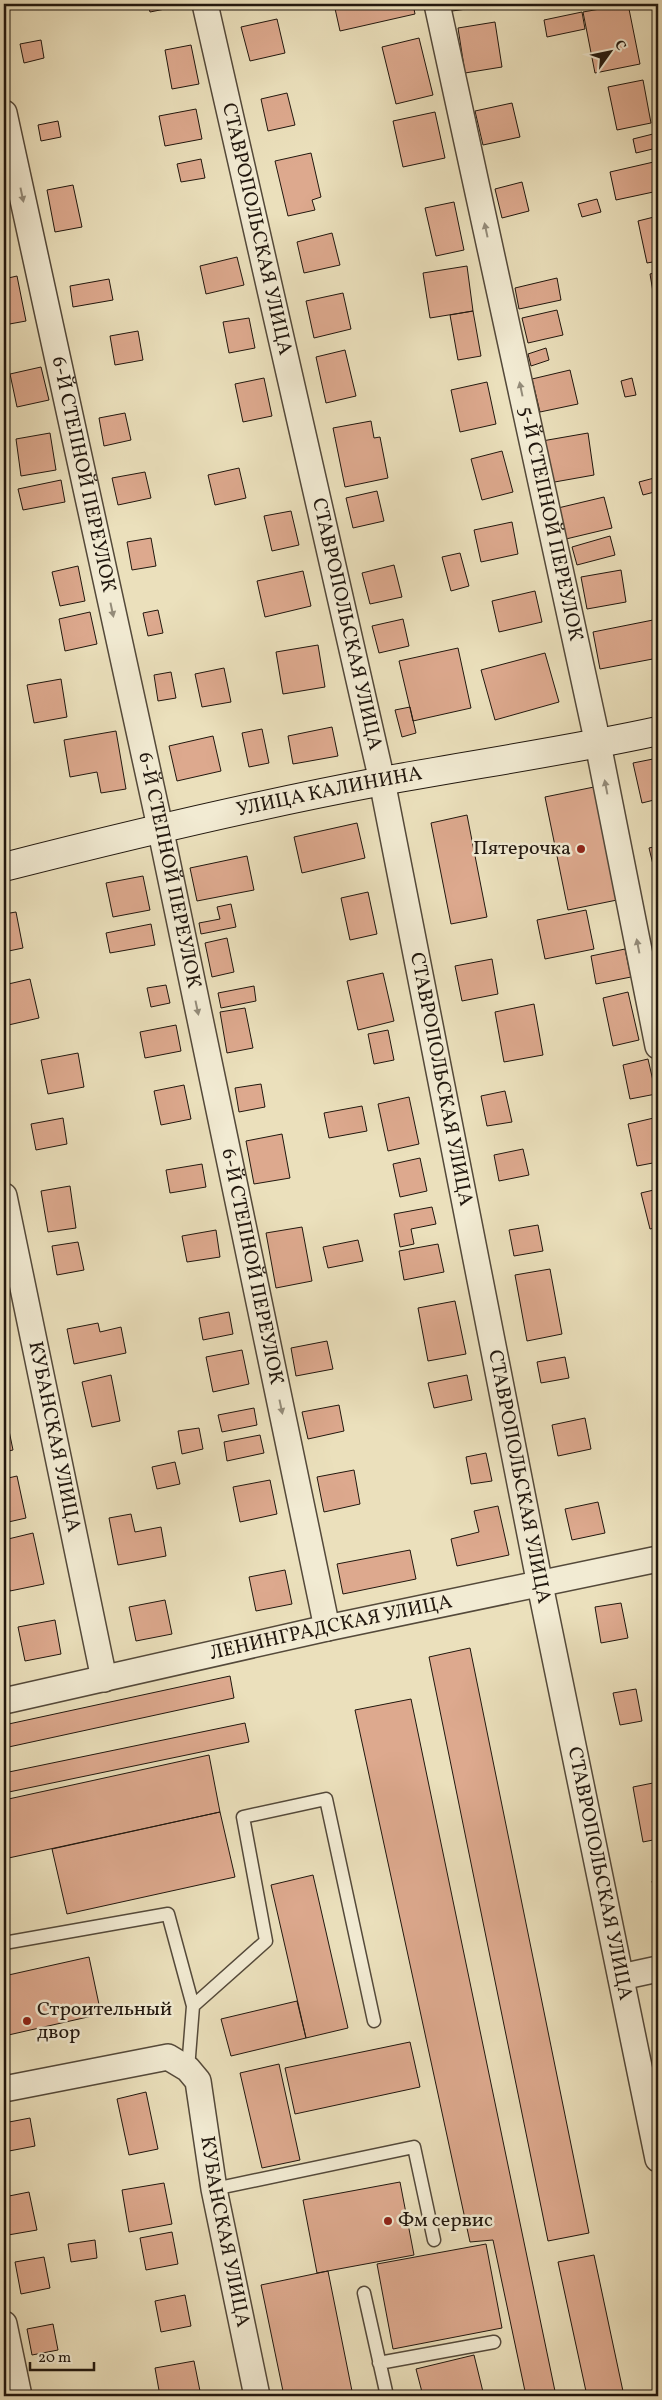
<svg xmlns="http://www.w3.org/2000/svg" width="662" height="2400" font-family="Vollkorn,serif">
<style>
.building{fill:#dda98e;stroke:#21170e}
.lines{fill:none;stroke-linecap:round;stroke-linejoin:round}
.lane-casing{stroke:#54493a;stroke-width:15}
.street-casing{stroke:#54493a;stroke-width:28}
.secondary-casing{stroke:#21170e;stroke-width:30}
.lane{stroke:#f2ebd3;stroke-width:12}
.street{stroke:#f2ebd3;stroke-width:25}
.secondary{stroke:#f2ebd3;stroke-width:28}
.oneway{fill:#948c7a}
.poi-dot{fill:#8f2418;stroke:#f2ebd3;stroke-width:2}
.labels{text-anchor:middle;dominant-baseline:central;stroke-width:5;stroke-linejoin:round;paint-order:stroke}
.street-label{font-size:20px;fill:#21170e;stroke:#f2ebd3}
.poi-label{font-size:20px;fill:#21170e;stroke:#f2ebd3;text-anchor:start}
</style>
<rect width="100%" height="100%" fill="#ebe0bc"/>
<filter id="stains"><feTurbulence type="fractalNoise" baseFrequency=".004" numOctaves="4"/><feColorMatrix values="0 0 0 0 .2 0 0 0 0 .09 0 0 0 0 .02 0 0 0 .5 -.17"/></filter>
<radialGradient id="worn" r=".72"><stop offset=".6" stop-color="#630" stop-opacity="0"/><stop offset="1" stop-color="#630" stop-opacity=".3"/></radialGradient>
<path class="building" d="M148,4H180V6L150,12Z
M334,4H413L415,14L340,31Z
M451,4H496V5L452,11Z
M628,4L640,64L595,73L583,12Z
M582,12L585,29L547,37L544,20Z
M277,19L285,53L250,61L241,27Z
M495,22L502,67L465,73L458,28Z
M419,38L433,95L396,104L382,47Z
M41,40L44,58L24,63L20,44Z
M191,45L199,84L172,89L165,50Z
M643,80L651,123L617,130L608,87Z
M287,93L295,125L268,131L261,99Z
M512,103L520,137L483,145L475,111Z
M196,109L202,139L165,146L159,116Z
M435,112L445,158L403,167L393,121Z
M58,121L61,137L41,141L38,125Z
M653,134L657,148L636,153L633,139Z
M311,153L321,197L312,200L315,210L288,216L275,161Z
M201,159L205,178L181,182L177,164Z
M658,161V191L616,200L610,172Z
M522,182L529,211L502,218L495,189Z
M73,185L82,227L55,232L47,190Z
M597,199L601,212L582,217L578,204Z
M454,202L464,250L436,256L425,208Z
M658,216V261L647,263L638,221Z
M332,233L340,265L304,273L297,242Z
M237,257L244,285L206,294L200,266Z
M467,266L473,311L430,318L423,273Z
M658,272V304H655L650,274Z
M17,276L26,321L4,325V279Z
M557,278L561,300L519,309L515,288Z
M109,279L113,300L73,307L70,286Z
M343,293L351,329L314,338L306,301Z
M557,310L563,335L528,343L522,318Z
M473,311L481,356L458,360L450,315Z
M249,318L255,348L229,353L223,322Z
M138,331L143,360L115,365L110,336Z
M546,348L549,360L531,366L528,354Z
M345,350L356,396L326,403L316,357Z
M41,367L49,400L17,407L10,374Z
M570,370L578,404L540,412L532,379Z
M264,378L272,416L243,422L235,384Z
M632,378L636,395L625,397L621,381Z
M487,382L496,424L460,432L451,390Z
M125,413L131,440L104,446L99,418Z
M371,421L374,438L380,437L388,478L345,487L333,428Z
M50,433L56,470L21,476L16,439Z
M588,433L594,475L549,483L542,441Z
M502,451L513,492L482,500L471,459Z
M239,468L246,498L215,505L208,475Z
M145,472L151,498L118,505L112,478Z
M658,477V491L643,495L639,482Z
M61,480L65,502L23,510L18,489Z
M377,491L384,521L353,528L346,498Z
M604,497L612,528L566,539L558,508Z
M291,511L299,545L272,551L264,516Z
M512,522L518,554L481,562L474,530Z
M610,536L615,555L577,565L572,547Z
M151,538L156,566L132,570L127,542Z
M460,553L469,586L451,591L442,557Z
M394,565L402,597L370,604L362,573Z
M78,566L85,601L60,606L52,572Z
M621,570L626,602L587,609L581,577Z
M303,571L311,606L265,617L257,581Z
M535,591L542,622L499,632L492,601Z
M158,610L163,633L148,636L143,613Z
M90,612L97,644L65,651L59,619Z
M403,619L409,646L379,653L372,626Z
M658,619V658L600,669L593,632Z
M318,645L325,687L283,694L276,652Z
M458,648L471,708L413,721L399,661Z
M545,653L559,702L495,720L481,670Z
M224,668L231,702L202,707L195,674Z
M171,672L176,698L158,701L154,675Z
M61,679L67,717L34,723L27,685Z
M410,707L416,733L402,737L395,710Z
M332,727L338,756L293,764L288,736Z
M262,729L269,763L249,767L242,733Z
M116,731L126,789L101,793L97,772L70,777L64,740Z
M213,736L221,771L177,781L169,746Z
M658,758V799L642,803L633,763Z
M594,787L617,900L568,910L545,797Z
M467,815L487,917L451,924L431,823Z
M357,823L365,858L302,873L294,837Z
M658,846V876L656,877L649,848Z
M247,856L254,890L197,901L190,868Z
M143,876L150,910L113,917L106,883Z
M368,892L377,934L350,940L341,898Z
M231,904L236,927L201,934L199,923L220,919L217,907Z
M586,910L594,949L545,959L537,920Z
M16,912L23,948L4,952V914Z
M151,924L155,945L110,953L106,933Z
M227,938L234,972L212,977L205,943Z
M625,949L631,977L596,984L591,956Z
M492,959L498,994L462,1001L455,966Z
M383,973L394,1021L358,1030L347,981Z
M30,979L39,1018L4,1026V985Z
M166,985L170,1003L151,1007L147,988Z
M254,986L256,1001L221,1008L218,993Z
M628,992L639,1040L613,1046L603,998Z
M534,1004L543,1055L504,1062L495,1012Z
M245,1008L253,1048L227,1053L220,1012Z
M176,1025L181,1051L145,1058L140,1032Z
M388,1030L394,1060L374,1064L368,1034Z
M78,1053L84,1087L48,1094L41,1060Z
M648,1059L656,1094L630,1099L623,1065Z
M261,1084L265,1107L239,1112L235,1088Z
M184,1085L191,1119L161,1125L154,1091Z
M505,1091L512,1122L487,1126L481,1096Z
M409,1097L419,1144L388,1151L378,1104Z
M362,1106L367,1131L329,1138L324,1113Z
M658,1117V1162L637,1166L628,1124Z
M63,1118L67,1144L36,1150L31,1124Z
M282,1134L290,1178L254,1184L246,1141Z
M523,1149L529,1175L499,1181L494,1155Z
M420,1158L427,1191L400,1197L393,1164Z
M202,1164L206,1187L170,1193L166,1170Z
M70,1186L76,1228L48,1232L41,1191Z
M658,1189V1227L650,1229L641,1193Z
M432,1207L436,1224L411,1229L414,1244L400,1247L394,1214Z
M538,1225L543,1251L514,1256L509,1230Z
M302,1227L312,1281L276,1288L266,1233Z
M216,1230L220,1257L187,1262L182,1236Z
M358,1240L363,1261L328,1268L323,1247Z
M78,1242L84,1270L57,1275L52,1246Z
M438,1244L444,1272L404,1280L399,1251Z
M550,1269L562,1334L527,1341L515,1275Z
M455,1301L466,1354L428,1361L418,1308Z
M229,1312L233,1334L203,1340L199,1318Z
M98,1323L100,1332L121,1327L126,1353L74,1364L67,1329Z
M327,1341L333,1369L296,1376L291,1348Z
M242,1350L249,1384L213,1392L206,1357Z
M565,1357L569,1378L541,1383L537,1362Z
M111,1375L120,1421L92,1427L82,1382Z
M467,1375L472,1400L434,1408L428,1383Z
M339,1405L344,1431L308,1439L302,1412Z
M254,1408L257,1425L222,1432L218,1415Z
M6,1416L13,1450L4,1452V1417Z
M585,1418L591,1449L558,1456L552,1425Z
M199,1428L203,1449L182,1454L178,1431Z
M260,1435L264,1453L227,1461L224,1442Z
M486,1453L492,1481L471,1484L466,1457Z
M175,1462L180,1484L157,1489L152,1467Z
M354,1470L360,1504L324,1512L317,1477Z
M17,1476L26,1518L4,1523V1479Z
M270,1480L277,1514L240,1522L233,1487Z
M598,1502L605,1533L572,1540L565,1509Z
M498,1506L509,1555L457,1566L451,1539L479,1532L474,1511Z
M131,1514L135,1532L161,1527L166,1556L118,1565L109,1518Z
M33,1533L44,1584L10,1591L4,1560V1540Z
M410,1550L416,1579L343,1594L337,1564Z
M285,1570L292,1604L256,1611L249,1577Z
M165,1600L172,1634L136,1641L129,1607Z
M621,1603L628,1638L601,1643L595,1607Z
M55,1620L61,1654L25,1661L18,1627Z
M470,1648L589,2233L548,2241L429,1657Z
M230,1676L234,1698L4,1748V1725Z
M636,1689L642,1721L620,1725L613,1693Z
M411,1699L556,2396H526L493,2240L470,2242L355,1710Z
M245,1723L249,1742L4,1793V1773Z
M209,1755L220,1812L4,1859V1800Z
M658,1782V1839L643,1842L633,1787Z
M220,1812L235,1877L67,1914L52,1849Z
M313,1875L348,2028L306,2038L271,1885Z
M658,1880V1913L652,1881Z
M89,1957L101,2014L4,2036V1976Z
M297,2001L306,2038L231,2056L221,2019Z
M410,2042L420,2087L295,2114L285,2068Z
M279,2064L300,2160L262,2168L240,2073Z
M146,2092L158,2149L129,2155L117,2099Z
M30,2118L35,2146L4,2152V2123Z
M400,2182L414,2255L317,2273L303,2200Z
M164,2183L172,2224L129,2232L122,2190Z
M29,2192L37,2230L8,2235L4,2215V2197Z
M172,2232L178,2264L146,2270L140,2238Z
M95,2240L97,2258L71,2262L68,2244Z
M486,2244L502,2328L393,2349L377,2264Z
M594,2255L624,2396H587L558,2262Z
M44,2257L50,2288L21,2294L15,2262Z
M328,2271L353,2396H284L261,2285Z
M185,2295L191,2326L161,2332L155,2301Z
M53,2324L58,2350L32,2355L27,2329Z
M474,2355L484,2396H423L416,2369Z
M194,2361L201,2396H160L155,2368Z
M75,2391L76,2396H47Z"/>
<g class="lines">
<g class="lane-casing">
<path id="lane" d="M4,1943L168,1914L193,2006
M188,2069L193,2006L266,1941L243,1817L326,1799L374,2021
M214,2189L414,2147L434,2240
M364,2293L387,2396
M379,2363L494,2342"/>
</g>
<g class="street-casing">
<g id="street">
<path id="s1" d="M205,4L382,781L540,1585L658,2159"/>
<path id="s2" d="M437,4L598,744L658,1046"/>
<path id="s3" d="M4,113L160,827L327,1628"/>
<path id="s4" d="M4,1196L104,1679"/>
<path id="s5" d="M4,1701L327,1628L658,1559"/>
<path d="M621,1977L658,1969"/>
<path id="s6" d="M4,2089L168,2057L188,2069L198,2081L214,2189L257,2396"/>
<path d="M4,2324L19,2396"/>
</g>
</g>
<g class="secondary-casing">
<g id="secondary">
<path id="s7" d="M4,867C129,835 255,805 383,781C475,764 567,751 658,731"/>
</g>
</g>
<use href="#lane" class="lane"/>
<use href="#street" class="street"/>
<use href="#secondary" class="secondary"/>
</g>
<defs><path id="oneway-solid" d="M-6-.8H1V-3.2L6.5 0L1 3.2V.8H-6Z" transform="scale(1.25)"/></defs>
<g class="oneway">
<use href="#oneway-solid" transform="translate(22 195) rotate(78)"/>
<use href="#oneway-solid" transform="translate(486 230) rotate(-102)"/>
<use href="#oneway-solid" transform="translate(521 389) rotate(-102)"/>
<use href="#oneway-solid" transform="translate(112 610) rotate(78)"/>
<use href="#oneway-solid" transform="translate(606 787) rotate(-101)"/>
<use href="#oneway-solid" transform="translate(638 946) rotate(-101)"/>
<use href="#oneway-solid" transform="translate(197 1008) rotate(78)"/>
<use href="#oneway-solid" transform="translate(281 1407) rotate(78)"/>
</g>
<g class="poi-dot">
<circle cx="581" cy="849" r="5"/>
<circle cx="27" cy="2021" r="5"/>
<circle cx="388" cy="2221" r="5"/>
</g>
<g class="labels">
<g class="street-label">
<text stroke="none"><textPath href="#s1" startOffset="231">СТАВРОПОЛЬСКАЯ УЛИЦА</textPath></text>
<text stroke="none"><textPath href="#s3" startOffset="370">6-Й СТЕПНОЙ ПЕРЕУЛОК</textPath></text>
<text stroke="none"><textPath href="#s2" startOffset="532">5-Й СТЕПНОЙ ПЕРЕУЛОК</textPath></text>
<text stroke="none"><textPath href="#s1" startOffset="636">СТАВРОПОЛЬСКАЯ УЛИЦА</textPath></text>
<text stroke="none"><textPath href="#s7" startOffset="334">УЛИЦА КАЛИНИНА</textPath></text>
<text stroke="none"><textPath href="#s3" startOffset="775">6-Й СТЕПНОЙ ПЕРЕУЛОК</textPath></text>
<text stroke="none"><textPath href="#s1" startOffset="1101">СТАВРОПОЛЬСКАЯ УЛИЦА</textPath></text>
<text stroke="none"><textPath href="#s3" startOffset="1180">6-Й СТЕПНОЙ ПЕРЕУЛОК</textPath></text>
<text stroke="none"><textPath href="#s4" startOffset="246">КУБАНСКАЯ УЛИЦА</textPath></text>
<text stroke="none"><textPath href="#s1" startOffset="1506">СТАВРОПОЛЬСКАЯ УЛИЦА</textPath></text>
<text stroke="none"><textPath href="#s5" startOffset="335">ЛЕНИНГРАДСКАЯ УЛИЦА</textPath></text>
<text stroke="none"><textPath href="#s1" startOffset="1911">СТАВРОПОЛЬСКАЯ УЛИЦА</textPath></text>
<text stroke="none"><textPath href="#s6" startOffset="359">КУБАНСКАЯ УЛИЦА</textPath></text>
</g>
<g class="poi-label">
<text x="571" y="849" text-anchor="end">Пятерочка</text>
<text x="37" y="2010">Строительный<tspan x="37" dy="23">двор</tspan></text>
<text x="398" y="2221">Фм сервис</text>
</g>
</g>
<rect width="662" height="2400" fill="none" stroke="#ebe0bc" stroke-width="20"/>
<rect x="5" y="5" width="652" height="2390" fill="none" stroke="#21170e" stroke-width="2.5"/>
<rect x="10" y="10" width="642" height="2380" fill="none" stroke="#21170e"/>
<g transform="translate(610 52) rotate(57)" stroke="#f2ebd3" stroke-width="4" paint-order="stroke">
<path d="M0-4L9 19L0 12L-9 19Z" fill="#21170e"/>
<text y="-8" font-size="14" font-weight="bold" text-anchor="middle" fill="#21170e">С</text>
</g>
<path d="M30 2362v8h64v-8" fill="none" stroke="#21170e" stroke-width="2.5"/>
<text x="38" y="2362" font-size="15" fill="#21170e" stroke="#f2ebd3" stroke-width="4" paint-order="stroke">20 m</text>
<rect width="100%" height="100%" filter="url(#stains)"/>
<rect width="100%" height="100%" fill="url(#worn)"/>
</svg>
